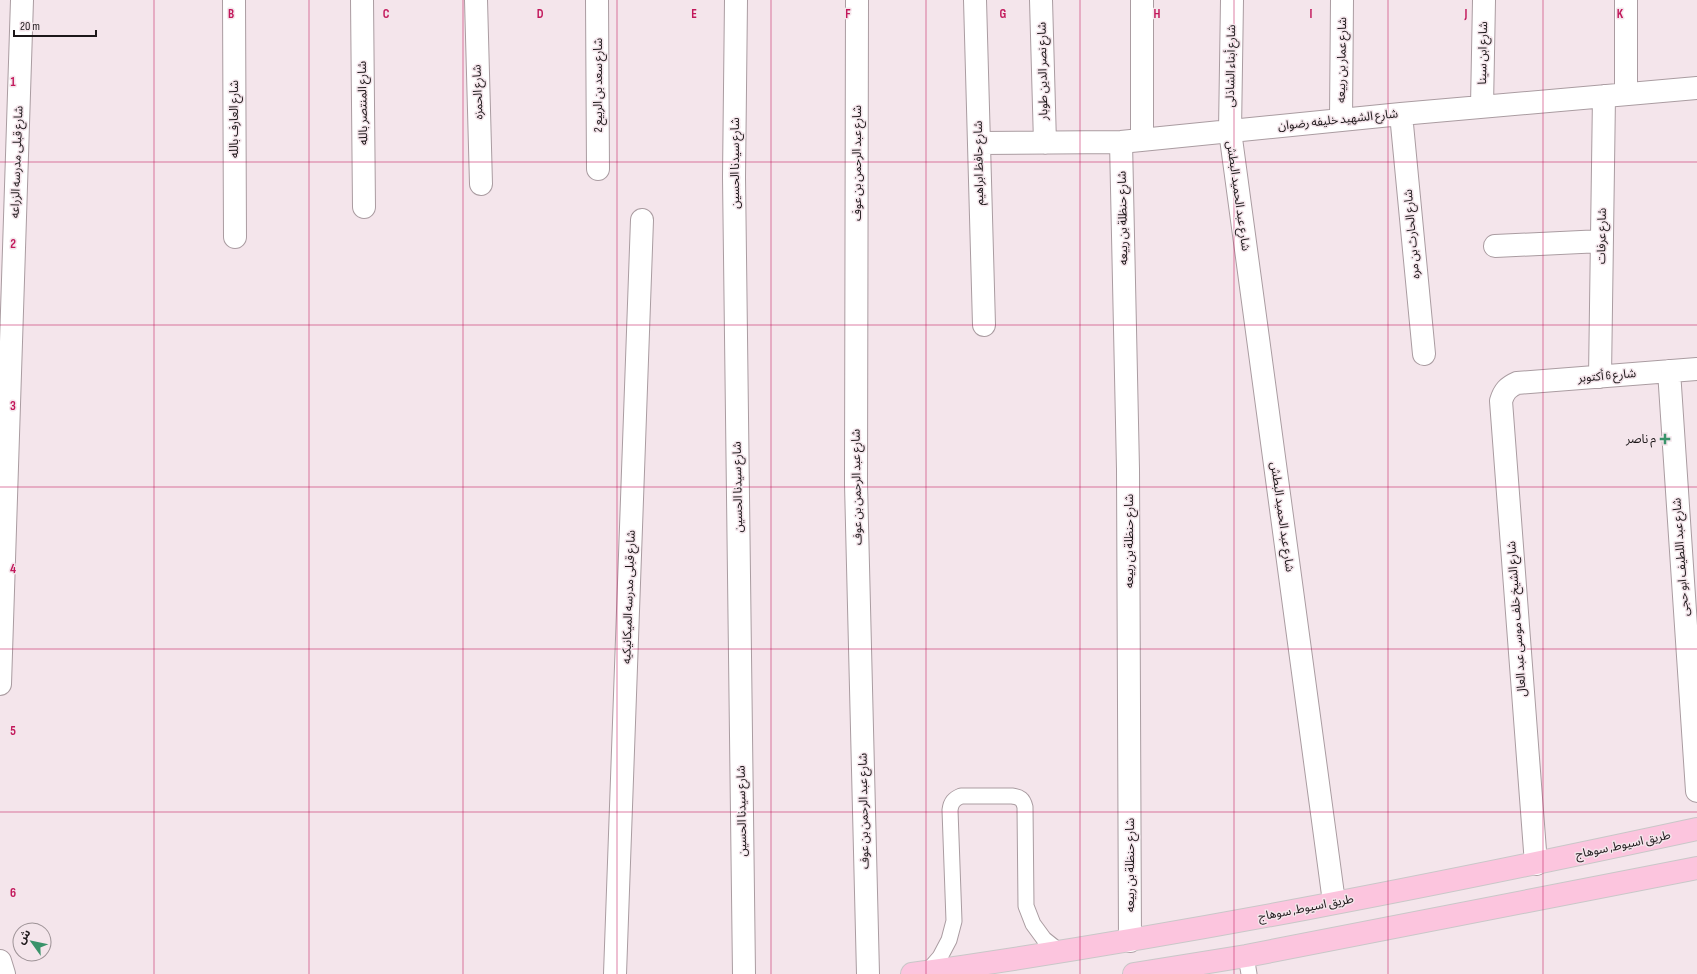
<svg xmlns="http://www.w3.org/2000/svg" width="1697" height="974" font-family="'Sofia Sans Condensed','Noto Sans Arabic',sans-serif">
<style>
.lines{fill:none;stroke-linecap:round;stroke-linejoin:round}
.service-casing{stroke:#aa9ca1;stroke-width:17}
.minor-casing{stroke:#aa9ca1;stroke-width:24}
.primary-casing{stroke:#c9c7c8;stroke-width:24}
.service{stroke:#fff;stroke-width:15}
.minor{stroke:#fff;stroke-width:22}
.primary{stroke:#fcc5de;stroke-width:22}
.grid{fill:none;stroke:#c2185b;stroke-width:1;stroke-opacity:0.55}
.poi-dot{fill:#39936a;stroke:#f4e5eb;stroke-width:1.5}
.labels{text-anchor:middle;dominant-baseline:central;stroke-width:3;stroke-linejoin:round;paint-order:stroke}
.street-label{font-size:12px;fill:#1c1719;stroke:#f4e5eb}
.poi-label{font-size:12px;fill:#1c1719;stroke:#f4e5eb;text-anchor:end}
.grid-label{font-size:13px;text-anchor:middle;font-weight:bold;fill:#c2185b;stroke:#f4e5eb;stroke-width:3;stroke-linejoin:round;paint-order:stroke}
</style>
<rect width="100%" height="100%" fill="#f4e5eb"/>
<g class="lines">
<g class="service-casing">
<path id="service" d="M1246,956L1249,974
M927,972L940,957L949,940L954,921L950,810C951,802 954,799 961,796H1012C1020,797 1023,799 1025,807L1026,906L1033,924L1044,939L1059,951"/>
</g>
<g class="minor-casing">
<path id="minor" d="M234,0L235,237
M362,0L364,207
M476,0L481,184
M597,0L598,169
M736,0L734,177L744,974
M857,0L856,484L868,974
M975,0L984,325
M1041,0L1045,143
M1142,0V140
M1232,0L1230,131L1334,902
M1626,94V0
M1482,106L1484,0
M1401,114L1424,354
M1341,120L1342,0
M1121,142L1128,469L1130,941
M979,143L1121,142L1401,114L1697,88
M1495,246L1602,241
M1669,371L1697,791
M1600,377L1604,96
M0,684L22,0
M1536,864L1501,401C1504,391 1508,387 1517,383L1697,369
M0,961L4,974
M615,974L642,220"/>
</g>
<g class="primary-casing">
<path id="primary" d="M912,974C1175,937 1437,885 1697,829
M1134,974L1246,956L1697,868"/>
</g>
<use href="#service" class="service"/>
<use href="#minor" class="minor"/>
<use href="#primary" class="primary"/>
</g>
<path class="grid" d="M154,0V974M309,0V974M463,0V974M617,0V974M771,0V974M926,0V974M1080,0V974M1234,0V974M1388,0V974M1543,0V974M0,162H1697M0,325H1697M0,487H1697M0,649H1697M0,812H1697"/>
<path class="poi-dot" d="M1663 433h4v4h4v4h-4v4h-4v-4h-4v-4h4z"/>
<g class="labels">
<g class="street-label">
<text transform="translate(1483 53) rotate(-89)">شارع ابن سينا</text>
<text transform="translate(1342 60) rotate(-89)">شارع عمار بن ربيعه</text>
<text transform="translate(1231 66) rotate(-89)">شارع أبناء الشاذلى</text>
<text transform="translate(1043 71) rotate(-91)">شارع نصر الدين طوبار</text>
<text transform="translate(598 85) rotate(-90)">شارع سعد بن الربيع 2</text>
<text transform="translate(478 92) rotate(-92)">شارع الحمزه</text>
<text transform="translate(363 103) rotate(-91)">شارع المنتصر بالله</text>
<text transform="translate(234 119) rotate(-90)">شارع العارف بالله</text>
<text transform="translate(1338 120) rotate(-6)">شارع الشهيد خليفه رضوان</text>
<text transform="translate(17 162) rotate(-88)">شارع قبلى مدرسه الزراعه</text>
<text transform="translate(735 163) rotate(-90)">شارع سيدنا الحسين</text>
<text transform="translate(857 163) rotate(-90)">شارع عبد الرحمن بن عوف</text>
<text transform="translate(979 163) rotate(-91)">شارع حافظ ابراهيم</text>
<text transform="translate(1238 196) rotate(82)">شارع عبد الحميد البطش</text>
<text transform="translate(1123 218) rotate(-91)">شارع حنظلة بن ربيعه</text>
<text transform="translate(1412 234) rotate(-95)">شارع الحارث بن مره</text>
<text transform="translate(1602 236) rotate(-89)">شارع عرفات</text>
<text transform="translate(1607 376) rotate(-5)">شارع 6 أكتوبر</text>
<text transform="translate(738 487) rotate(-91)">شارع سيدنا الحسين</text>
<text transform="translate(857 487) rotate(-91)">شارع عبد الرحمن بن عوف</text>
<text transform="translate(1282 517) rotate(82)">شارع عبد الحميد البطش</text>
<text transform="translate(1129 541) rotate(-90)">شارع حنظلة بن ربيعه</text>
<text transform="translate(1681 557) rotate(-94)">شارع عبد اللطيف ابو حجى</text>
<text transform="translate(629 597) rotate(-88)">شارع قبلى مدرسه الميكانيكيه</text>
<text transform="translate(1517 619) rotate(-94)">شارع الشيخ خلف موسى عبد العال</text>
<text transform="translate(742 811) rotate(-91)">شارع سيدنا الحسين</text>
<text transform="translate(864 811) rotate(-91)">شارع عبد الرحمن بن عوف</text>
<text transform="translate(1623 845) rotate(-12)">طريق اسيوط, سوهاج</text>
<text transform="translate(1130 865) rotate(-90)">شارع حنظلة بن ربيعه</text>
<text transform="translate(1306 908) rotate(-11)">طريق اسيوط, سوهاج</text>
</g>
<g class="poi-label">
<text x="1656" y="439">م ناصر</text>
</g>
</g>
<g class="grid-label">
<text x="231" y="18">B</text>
<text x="386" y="18">C</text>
<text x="540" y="18">D</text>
<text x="694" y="18">E</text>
<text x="848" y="18">F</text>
<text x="1003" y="18">G</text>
<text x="1157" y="18">H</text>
<text x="1311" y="18">I</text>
<text x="1466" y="18">J</text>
<text x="1620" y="18">K</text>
<text x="13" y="86">1</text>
<text x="13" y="248">2</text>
<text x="13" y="410">3</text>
<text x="13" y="573">4</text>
<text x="13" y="735">5</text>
<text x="13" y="897">6</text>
</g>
<g transform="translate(32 942) rotate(303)"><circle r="19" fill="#f4e5eb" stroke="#9e9397"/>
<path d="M0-3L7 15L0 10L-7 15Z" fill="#39936a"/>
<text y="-6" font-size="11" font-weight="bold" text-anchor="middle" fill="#1c1719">ش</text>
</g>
<path d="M14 30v6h82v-6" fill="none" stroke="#1c1719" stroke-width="2"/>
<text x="20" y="30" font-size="12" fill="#1c1719" stroke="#f4e5eb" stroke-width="3" paint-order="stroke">20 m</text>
</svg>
